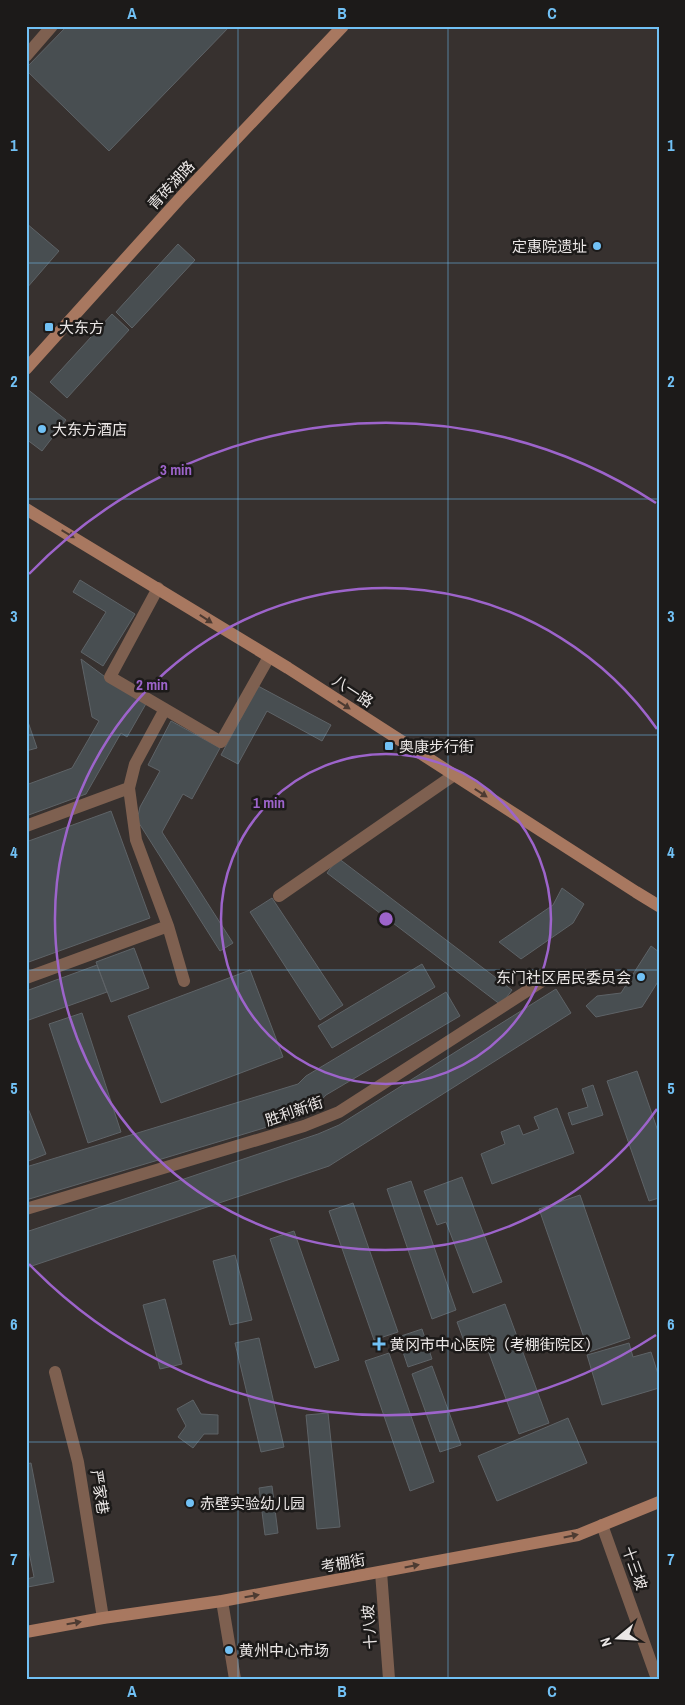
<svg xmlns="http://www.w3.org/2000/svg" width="685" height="1705" font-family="'Archivo Narrow','Noto Sans SC',sans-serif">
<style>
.building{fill:#484e51;stroke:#5e6367}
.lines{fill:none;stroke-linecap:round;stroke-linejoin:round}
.street{stroke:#7e6050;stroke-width:12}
.secondary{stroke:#a87860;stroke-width:12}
.oneway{fill:#4d3b32}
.grid{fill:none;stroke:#71c1f5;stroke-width:1;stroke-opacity:0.55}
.ring{fill:none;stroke:#9d64cb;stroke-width:2.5}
.poi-dot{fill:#71c1f5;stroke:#1c1a19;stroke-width:2}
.labels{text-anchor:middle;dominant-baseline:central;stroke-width:5;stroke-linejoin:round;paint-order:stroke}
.street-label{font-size:15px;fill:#ebe7e6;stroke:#1c1a19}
.poi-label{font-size:15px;fill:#ebe7e6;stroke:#1c1a19;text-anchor:start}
.centre{fill:#9d64cb;stroke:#1c1a19;stroke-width:2.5}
.ring-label{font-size:15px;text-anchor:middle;font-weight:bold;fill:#9d64cb;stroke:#1c1a19;stroke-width:5;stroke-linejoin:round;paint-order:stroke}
.neatline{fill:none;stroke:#71c1f5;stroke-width:2}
.grid-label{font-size:16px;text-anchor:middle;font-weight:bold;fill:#71c1f5}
</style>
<rect width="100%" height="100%" fill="#37312f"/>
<path class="building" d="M67,26H230L109,151L26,70V68Z
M26,223L59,251L26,289Z
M178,244L195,260L132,328L116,312Z
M112,314L129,330L67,398L50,382Z
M26,388L66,420L42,451L26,439Z
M80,580L135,614L103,666L81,652L106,612L73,592Z
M81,659L112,682L147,702L127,737L121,733L86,794L26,816V785L72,768L99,721L92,717Z
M258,686L331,725L322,741L267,711L238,764L221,755Z
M26,716L37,748L26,751Z
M171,721L220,748L192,799L183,794L162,832L233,943L220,951L137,820L140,807L160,771L148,765Z
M111,811L150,918L26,963V842Z
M338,858L512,990L501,1005L327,873Z
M562,888L584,904L573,923L521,959L499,942L553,905Z
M272,898L343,1005L320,1020L250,912Z
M651,946L659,952V980L642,1007L596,1017L586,1006L597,996L621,993Z
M134,948L149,988L111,1002L96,962Z
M422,964L435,987L332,1048L318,1026Z
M97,965L107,992L26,1021V991Z
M250,970L283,1057L161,1103L128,1016Z
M556,989L571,1013L329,1166L26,1268V1232L318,1134L339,1125Z
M446,992L460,1016L326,1095L307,1115L26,1200V1167L298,1084L306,1076Z
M82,1013L121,1132L88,1143L49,1024Z
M637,1071L659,1134V1198L649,1201L607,1081Z
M593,1085L603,1115L572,1125L568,1113L588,1107L582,1089Z
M26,1103L46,1154L26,1162Z
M557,1108L574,1153L492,1184L481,1154L505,1144L501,1132L519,1125L523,1135L539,1129L534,1117Z
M462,1177L502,1282L473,1293L446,1222L437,1225L424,1191Z
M411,1181L456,1310L432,1319L387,1189Z
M580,1195L630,1338L589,1352L539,1209Z
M353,1203L398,1332L374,1340L329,1211Z
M294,1231L339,1360L315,1368L270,1239Z
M235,1255L252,1320L230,1325L213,1261Z
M165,1299L182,1364L160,1369L143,1305Z
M505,1304L549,1423L519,1434L486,1345L468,1352L457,1322Z
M422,1329L432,1359L408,1367L398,1337Z
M259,1338L284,1447L261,1452L235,1343Z
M629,1343L633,1357L651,1352L659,1377V1388L602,1405L587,1355Z
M389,1353L434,1482L410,1491L365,1361Z
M432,1366L461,1445L440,1452L412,1374Z
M193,1400L201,1414L218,1415V1434H204L193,1448L178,1437L186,1426L177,1409Z
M328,1413L340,1527L317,1529L306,1415Z
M568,1418L587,1463L497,1501L478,1456Z
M31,1463L54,1582L28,1587L27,1579L34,1577L26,1537V1464Z
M272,1486L278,1533L265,1535L259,1488Z"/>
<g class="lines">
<path class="street" d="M26,56L52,26
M158,588L110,677L221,742L269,657
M165,709L135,764L129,788L136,840L168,926L184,981
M26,826L129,788
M279,896L454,775
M26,978L168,926
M26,1209L304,1126L339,1112L544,980
M55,1372L78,1462L103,1618
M602,1525L657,1679
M381,1572L389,1679
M222,1601L235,1679"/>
<path class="secondary" d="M26,369L182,196L343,26
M26,509L288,668L636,892L659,906
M26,1632L103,1618L222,1601L578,1535L659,1502"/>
</g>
<defs><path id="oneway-solid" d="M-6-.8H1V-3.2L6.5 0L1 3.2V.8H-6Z" transform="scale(1.25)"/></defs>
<g class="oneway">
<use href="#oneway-solid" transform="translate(68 534) rotate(31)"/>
<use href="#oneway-solid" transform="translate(206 619) rotate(33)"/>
<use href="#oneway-solid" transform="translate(344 705) rotate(33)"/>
<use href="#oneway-solid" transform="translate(481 793) rotate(33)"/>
<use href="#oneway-solid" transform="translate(571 1536) rotate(-12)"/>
<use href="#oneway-solid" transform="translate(412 1566) rotate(-11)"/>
<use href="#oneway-solid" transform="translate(252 1596) rotate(-10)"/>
<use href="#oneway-solid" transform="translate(74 1623) rotate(-10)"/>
</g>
<path class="grid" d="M238,26V1679M448,26V1679M26,263H659M26,499H659M26,735H659M26,970H659M26,1206H659M26,1442H659"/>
<g class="ring">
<circle cx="386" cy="919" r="165"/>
<path d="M657 1109A331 331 0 1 1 657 729"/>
<path d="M656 1335A496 496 0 0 1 29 1264M29 574A496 496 0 0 1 656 503"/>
</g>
<g class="poi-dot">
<circle cx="597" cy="246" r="5"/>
<rect x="44" y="322" width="10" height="10" rx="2.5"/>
<circle cx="42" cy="429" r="5"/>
<rect x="384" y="741" width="10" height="10" rx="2.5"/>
<circle cx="641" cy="977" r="5"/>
<path d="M376.5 1336.5h5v5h5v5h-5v5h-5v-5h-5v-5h5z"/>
<circle cx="190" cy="1503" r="5"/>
<circle cx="229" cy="1650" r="5"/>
</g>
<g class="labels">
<g class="street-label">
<text transform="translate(171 185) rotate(-47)">青砖湖路</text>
<text transform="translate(353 691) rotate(33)">八一路</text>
<text transform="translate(294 1111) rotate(-19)">胜利新街</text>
<text transform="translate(100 1492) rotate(81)">严家巷</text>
<text transform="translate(343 1563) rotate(-10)">考棚街</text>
<text transform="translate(635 1568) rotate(70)">十三坡</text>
<text transform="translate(369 1627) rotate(-94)">十八坡</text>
</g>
<g class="poi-label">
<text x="587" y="246" text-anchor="end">定惠院遗址</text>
<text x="59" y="327">大东方</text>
<text x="52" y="429">大东方酒店</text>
<text x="399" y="746">奥康步行街</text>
<text x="631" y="977" text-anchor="end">东门社区居民委员会</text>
<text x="390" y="1344">黄冈市中心医院（考棚街院区）</text>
<text x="200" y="1503">赤壁实验幼儿园</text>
<text x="239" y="1650">黄州中心市场</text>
</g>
</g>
<circle cx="386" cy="919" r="8" class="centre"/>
<g class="ring-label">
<text x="176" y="475">3 min</text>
<text x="152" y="690">2 min</text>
<text x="269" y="808">1 min</text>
</g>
<rect width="685" height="1705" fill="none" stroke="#1c1a19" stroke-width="55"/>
<g transform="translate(618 1638) rotate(252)" stroke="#1c1a19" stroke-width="4" paint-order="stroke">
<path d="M0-4L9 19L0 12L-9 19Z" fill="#ebe7e6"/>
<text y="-8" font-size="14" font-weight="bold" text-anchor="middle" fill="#ebe7e6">N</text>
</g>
<rect x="28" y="28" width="630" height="1650" class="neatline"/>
<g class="grid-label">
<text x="132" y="19">A</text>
<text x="342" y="19">B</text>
<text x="552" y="19">C</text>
<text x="14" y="151">1</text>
<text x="671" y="151">1</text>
<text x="14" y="387">2</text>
<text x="671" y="387">2</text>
<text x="14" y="622">3</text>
<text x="671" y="622">3</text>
<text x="14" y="858">4</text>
<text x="671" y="858">4</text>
<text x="14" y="1094">5</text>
<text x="671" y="1094">5</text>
<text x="14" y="1330">6</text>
<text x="671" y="1330">6</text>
<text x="14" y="1565">7</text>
<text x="671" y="1565">7</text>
<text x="132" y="1697">A</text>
<text x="342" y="1697">B</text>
<text x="552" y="1697">C</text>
</g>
</svg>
